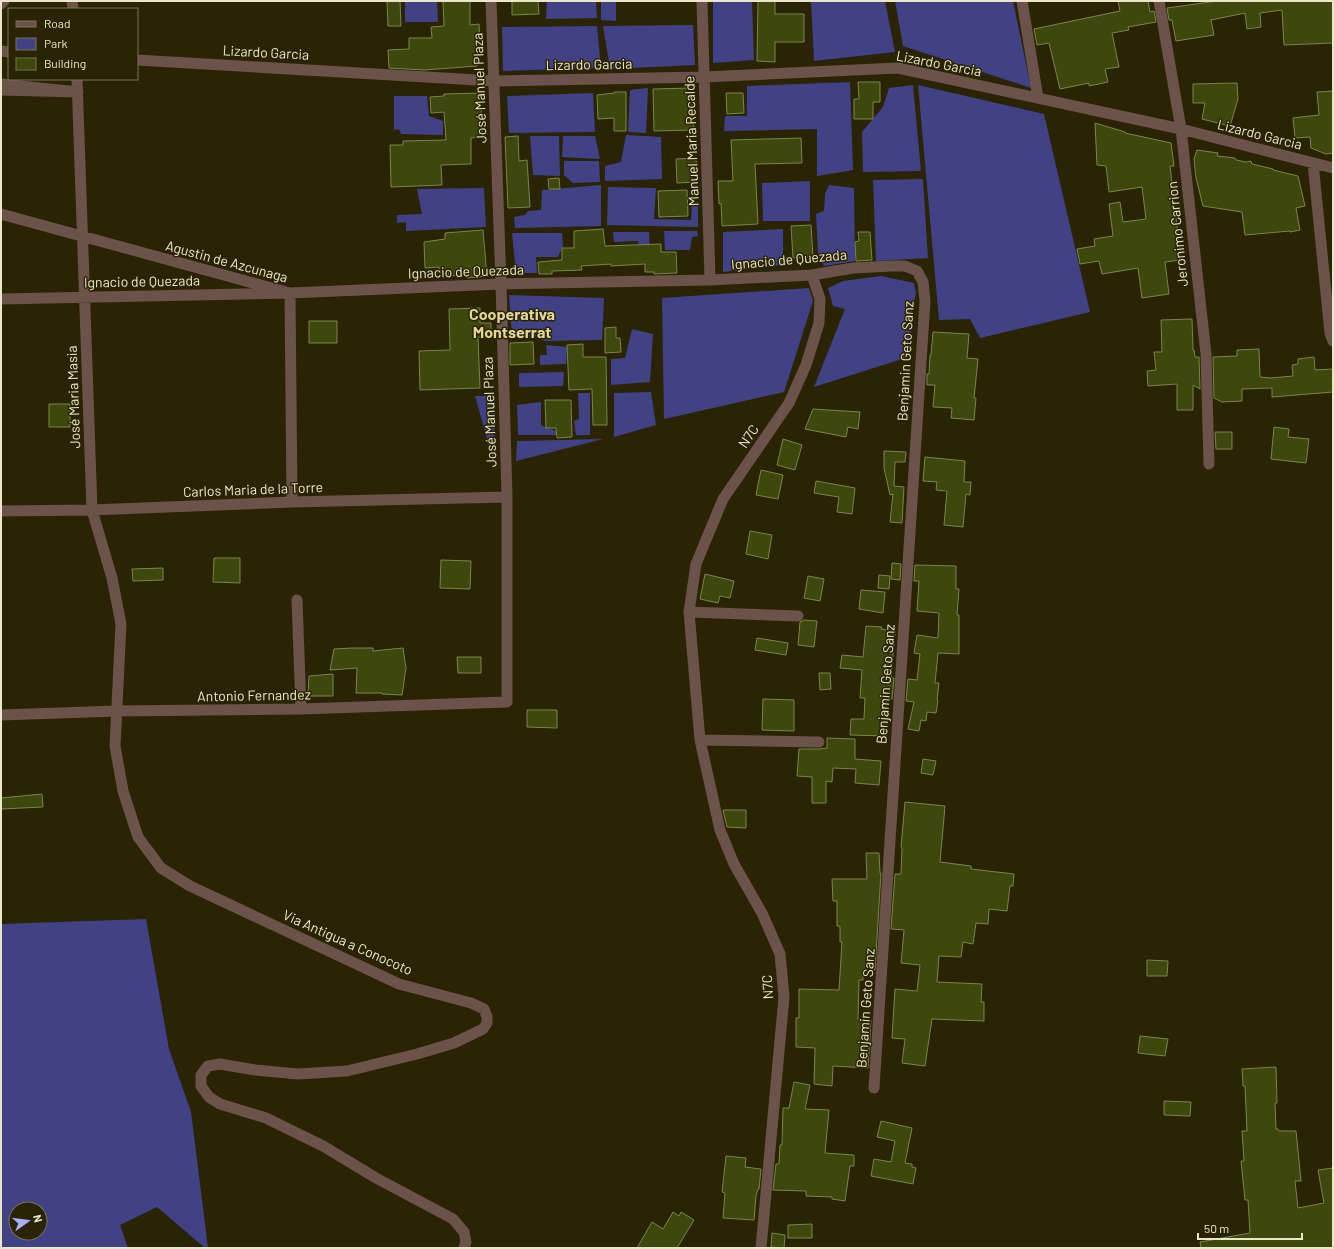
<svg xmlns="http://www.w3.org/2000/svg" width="1334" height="1249" font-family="Barlow,sans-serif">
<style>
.green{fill:#404285;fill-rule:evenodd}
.building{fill:#3e480d;stroke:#79864d}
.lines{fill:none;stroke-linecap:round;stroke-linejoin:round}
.minor{stroke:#6b524a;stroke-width:11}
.labels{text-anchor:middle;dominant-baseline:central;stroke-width:3;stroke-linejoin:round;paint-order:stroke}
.street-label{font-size:14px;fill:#ede7c9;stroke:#2a2404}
.quarter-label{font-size:16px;font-weight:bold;fill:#e2d799;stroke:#2a2404}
</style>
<rect width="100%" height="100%" fill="#2a2404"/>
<path class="green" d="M405,1H437L438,22H405Z
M547,1H596L597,18L546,19Z
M601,1H616V21L601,20Z
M713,1H752L754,60L713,63Z
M811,1H885L895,52L814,61Z
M895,1H1013L1031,88L903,46Z
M693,25L695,65L610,69L603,26Z
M597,26L601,68L503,71L502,27Z
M850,82L853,170L817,176V129L724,131L725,116H747V86Z
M913,85L921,171L863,172L862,132L883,107L889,88Z
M918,85L1044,114L1090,312L980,338L970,319L939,320Z
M648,88L646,133L628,132L630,90Z
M593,93L595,132L509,133L507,96Z
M394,96H427L429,116L443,121V135L401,134L399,129L394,130Z
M626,135L661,137L662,179L605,181V166L621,162Z
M530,136H559L560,176L533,175Z
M563,136H595L600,159L562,157Z
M564,161H599L600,182L573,183L564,175Z
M923,179L928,258L876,261L873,180Z
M810,181V221H763L762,183Z
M601,185V226L515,228L514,217L525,215L528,211L541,210L542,190Z
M829,185L854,188L855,261L824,266L818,254L816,214L824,211L825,194Z
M608,187L656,188L654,219L691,220L692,203H698V227L607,225Z
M484,188L486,227L406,231V222L397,223V215L422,214L417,189Z
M783,229V265L723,272V232Z
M664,231H697L698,236L692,237L690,250H665Z
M613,232H649L650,252H640L638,241L614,242Z
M512,233H562L563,246L558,257H536L537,273H516Z
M881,276L914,283L916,293L912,310V327L905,358L814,387L845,309L833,306L828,288L843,281Z
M809,288L813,301L784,392L664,419L662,298Z
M509,295L604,298L602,340L544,341L538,336L512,338Z
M632,329L653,334L650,382L611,385V359L625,358Z
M546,345L567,347L566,364L540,365V355H547Z
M564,372L563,386L519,387V373Z
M651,392L656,425L614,437V393Z
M578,393H590V435H576L574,421L579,419Z
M475,396H495L494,464Z
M541,402V425L556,431V435H518L517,405Z
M603,439L516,461L517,441Z
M146,919L169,1049L191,1112L208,1248H205L157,1207L120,1225L128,1248H1V924ZM16,1209H40V1233H16Z"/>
<path class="building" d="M387,1H400L401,26H388Z
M443,1H470V25L479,24L480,47H476L477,66L424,70L389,68L388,50L409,49V38H432L431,27L444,26Z
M512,1H538L539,14L512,15Z
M758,1H775V14H804V42H775V62L757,61Z
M1118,1H1148L1150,12L1154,11L1156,22L1128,27L1129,30L1112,33L1119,67L1105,69L1108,82L1089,86V83L1060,89L1049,43L1037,45L1034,29L1120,11Z
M1217,1H1333V43L1284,45L1282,10L1260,13L1261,27L1247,29L1245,13L1211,20L1214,35L1176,41L1172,20H1169L1167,8Z
M858,82H880V102H873V119H854V99H859Z
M1237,83L1238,99L1230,126L1202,119L1205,103H1193V84Z
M692,88L694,130L654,131L653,89Z
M1333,91V153L1326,154L1311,148L1310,137L1295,138L1293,118L1319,115L1317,92Z
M614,92H626V131H614V118L598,119L597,95L614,93Z
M481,93L482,137L471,138V164L441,165L442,185L391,187L390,145H403V141L446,140L444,112L431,113L430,97L444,96V94Z
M726,93H743L744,113L727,114Z
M1095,123L1125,132V133L1171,143L1174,166H1170L1181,260L1165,262L1169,294L1142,298L1138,268L1102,274L1099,261L1080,264L1077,249L1095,246L1094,239L1113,236L1109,204L1120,202L1123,222L1146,219L1142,187L1109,192L1106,166L1097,165Z
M518,136L519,161L527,160L530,207L508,208L505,137Z
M801,138L802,163L755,164L758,224L722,226L721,203L719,204L718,181H733L731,140Z
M1197,150L1218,153L1217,156L1235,158L1236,160L1246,162L1251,161L1252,164L1273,169V170L1298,176L1305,206L1296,208L1300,230L1290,232V231L1245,235L1242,212L1203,206L1196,178L1194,159Z
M696,158L697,182L677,183L676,159Z
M559,178L560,189H549L548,179Z
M687,190L688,216L659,217L658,191Z
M811,225L813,257L793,258L791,226Z
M603,229L605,246L661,244V252H676L677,273L654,274V272H645V264L611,266V264L581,266L582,270L552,271V274H539L538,262L562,260V248H574V231Z
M483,230L487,276L467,278V275L448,276V272H440L439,267L425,268L424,242L445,239V233Z
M858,232H870L872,260L856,261L855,242L859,241Z
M480,308V323H491V337H478L480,388L420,390L419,351L450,350L449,309Z
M1192,319L1193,350H1194L1195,357H1199L1200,389L1193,385V410H1177V384L1148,386L1147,371L1156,370L1154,352H1162L1161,320Z
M309,321H337V343H309Z
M616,327V338H620L621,352L605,353V328Z
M933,332L969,334L967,358L978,359L974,398H976L974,420L951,418L952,408L933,407L935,385H927V374H929L930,355H931Z
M533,342L534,364L510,365V343Z
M583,344V357H606L607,425H593L592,389L569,390L567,345Z
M1259,349L1260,377L1271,378L1293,376L1292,365L1298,364V359L1314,357L1315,370L1333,369V392L1272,397V388L1242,389V401L1222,402L1214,398L1213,357L1237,356V350Z
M545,400H571L572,437L557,438L556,428H546Z
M49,404H70V427H49Z
M813,409L860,412L858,429L848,427L846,437L805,429Z
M1274,427L1289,429L1288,437L1309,439L1306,463L1271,459Z
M1215,432H1232V449H1216Z
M783,439L802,445L795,470L777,465Z
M884,451L906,452L905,462H895L894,486L904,487L902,523L890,522L893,494L890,495L884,468Z
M925,457L965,461L964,482H971L970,495L966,494L963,527L944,525L947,491L936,490L937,482L923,481Z
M761,470L783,475L778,499L756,495Z
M816,481L855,488L852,514L837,512L839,497L814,493Z
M750,531L772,535L768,559L746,554Z
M214,558H240V583L213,582Z
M441,560L471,561L470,589L440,588Z
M892,563L901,564L900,580L891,579Z
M915,565L956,566V589H959L957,615H959V654L938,653L935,683H939L937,700H938L936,713L927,712L926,721L921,720L919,731L908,729L914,702L906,701L908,679L917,680L920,654L914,653L917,635L938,638L939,613L917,611L919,581H914Z
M163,568V580L133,581L132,569Z
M705,574L734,581L730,598L720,596L718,603L700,599Z
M879,575L890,576L889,589L878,588Z
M808,576L824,579L820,601L804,598Z
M861,590L885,592L883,613L859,609Z
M804,620L817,621L814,647L798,645L800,622Z
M866,626L882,627L881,629L895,631L891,678H894L892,699L886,698V736L850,735L851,719H864L865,698H860L862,670L840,668L842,655L863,657Z
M757,638L788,643L786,655L755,650Z
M352,648H373V651L403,648L406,668L402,695L382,694V693H356L357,668L330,670L334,649Z
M457,657H481V673H458Z
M819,673H830L831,689L820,690Z
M333,674V696H308L309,676Z
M763,699L794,700V731L762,730Z
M527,710H557V728L527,727Z
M827,738L855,739V759L881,761L879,785L855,783L856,769L833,768L832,782L826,781V803H812V777L797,776L799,749H819L827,748Z
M923,759L936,761L933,775L921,773Z
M42,794L43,807L1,809V798Z
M905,802L945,806L940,862L971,866V869L1014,874L1013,886H1010L1007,911L989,909L988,924L976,923L973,944L963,942L961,957L939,956L937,982L982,984L981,1002H984V1021L932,1019L925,1066L902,1063L905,1039L892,1038L895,989L917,991L920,965L901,963L904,930L891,929L895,874H901L902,848L901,847Z
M723,810H746V828L727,827Z
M866,853H879L880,873H881L875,970H863V980H859L858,1020H871L868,1068L833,1066L832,1086L814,1084L815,1048L796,1047V1018H799V989L839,990L842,942H840V926H837V901H833L832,879H867Z
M1147,960L1168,961L1167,976H1147Z
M1140,1036L1168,1039L1165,1056L1138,1053Z
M1276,1067L1277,1103H1275L1276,1129H1278L1279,1131H1296L1301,1181H1295L1298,1208L1324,1203L1318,1170L1333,1168V1248H1201L1200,1242L1250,1233L1248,1200H1245L1241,1161H1244L1242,1131H1247L1245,1086H1243L1242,1069Z
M794,1082L810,1085L805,1109L829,1110L825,1153L854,1155V1166H850L845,1201L832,1199V1197L806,1196V1191L773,1190L776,1164H779L780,1145H782L783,1108H789Z
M1164,1101L1191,1102L1190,1116L1164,1115Z
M881,1121L912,1128L905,1163L912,1164V1167L916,1168L913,1184L871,1176L874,1159L891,1162L895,1141L877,1137Z
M726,1156L746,1158L745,1167L761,1169L759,1189H758L756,1196L754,1220L723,1218L725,1193L722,1192Z
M673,1212L679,1216L681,1212L694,1220L677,1248H637L652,1222L663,1229Z
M812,1224V1238H788V1225Z
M772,1233L785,1235L784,1248L771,1247Z"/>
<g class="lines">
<path class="minor" d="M72,1L73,9
M702,1L710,280
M1022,1L1038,98
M1159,1L1181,129L1206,354L1209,464
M1,4L4,1
M1,51L9,52
M137,60L494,81L704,77L898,68L1181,129L1333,168
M77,79L92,510L112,578L121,624L115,746L123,791L138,837L161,868L190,886L399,984L471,1003L484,1009L487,1017V1023L483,1029L454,1043L417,1054L347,1071L298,1074L255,1070L220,1064L208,1066L201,1075V1086L209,1097L220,1104L266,1118L323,1146L376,1178L453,1219L464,1232L466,1242L464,1248
M1,84L78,92L1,90
M1313,163L1330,333L1333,341
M1,214L290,293L292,502
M1,299L290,293L501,284L710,280L812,275L853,268L892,266H905L917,271L923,282L925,301L874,1088
M1,511L92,510L292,502L507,497
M297,600L301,709
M689,612L798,616
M1,715L117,711L301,709L507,702V497L501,284L491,1
M700,740L819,742
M761,1248L784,997L780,954L762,913L734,864L720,830L700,740L689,612L696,564L723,499L789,403L806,365L819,323L820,299L812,275"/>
</g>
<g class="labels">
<g class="street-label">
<text transform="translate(266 52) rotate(3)">Lizardo Garcia</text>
<text transform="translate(939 63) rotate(11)">Lizardo Garcia</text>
<text transform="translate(589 64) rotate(-1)">Lizardo Garcia</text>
<text transform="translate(479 88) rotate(-92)">José Manuel Plaza</text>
<text transform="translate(1260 134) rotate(14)">Lizardo Garcia</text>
<text transform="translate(691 141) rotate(-92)">Manuel Maria Recalde</text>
<text transform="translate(1177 234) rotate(-96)">Jeronimo Carrion</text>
<text transform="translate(789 259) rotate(-5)">Ignacio de Quezada</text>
<text transform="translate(227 261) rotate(15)">Agustin de Azcunaga</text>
<text transform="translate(466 271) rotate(-2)">Ignacio de Quezada</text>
<text transform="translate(142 281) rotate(-1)">Ignacio de Quezada</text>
<text transform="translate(905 361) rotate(-87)">Benjamin Geto Sanz</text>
<text transform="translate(73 397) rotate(-92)">José Maria Masia</text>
<text transform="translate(489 412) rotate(-92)">José Manuel Plaza</text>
<text transform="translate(748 436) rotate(-56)">N7C</text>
<text transform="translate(253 489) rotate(-2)">Carlos Maria de la Torre</text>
<text transform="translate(885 684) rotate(-86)">Benjamin Geto Sanz</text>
<text transform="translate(254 695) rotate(-1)">Antonio Fernandez</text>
<text transform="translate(348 942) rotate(24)">Via Antigua a Conocoto</text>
<text transform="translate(767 987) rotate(-93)">N7C</text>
<text transform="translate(865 1008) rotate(-86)">Benjamin Geto Sanz</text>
</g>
<g class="quarter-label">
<text x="512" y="313">Cooperativa<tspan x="512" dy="18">Montserrat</tspan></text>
</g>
</g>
<rect width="1334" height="1249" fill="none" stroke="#ede7c9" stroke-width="4"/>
<rect x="8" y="8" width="130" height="72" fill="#2a2404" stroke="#787253"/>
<rect x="16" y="21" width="20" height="6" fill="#6b524a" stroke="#787253"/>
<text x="44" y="28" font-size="12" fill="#ede7c9">Road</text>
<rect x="16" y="38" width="20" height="12" fill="#404285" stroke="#787253"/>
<text x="44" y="48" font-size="12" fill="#ede7c9">Park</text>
<rect x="16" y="58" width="20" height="12" fill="#3e480d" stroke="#787253"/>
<text x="44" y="68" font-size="12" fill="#ede7c9">Building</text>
<g transform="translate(28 1221) rotate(76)"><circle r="19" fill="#2a2404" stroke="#787253"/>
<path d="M0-3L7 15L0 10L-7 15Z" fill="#a8b0fc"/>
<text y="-6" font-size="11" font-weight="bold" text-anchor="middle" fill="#ede7c9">N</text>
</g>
<path d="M1198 1233v6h104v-6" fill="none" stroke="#ede7c9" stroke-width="2"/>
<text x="1204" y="1233" font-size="12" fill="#ede7c9" stroke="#2a2404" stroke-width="3" paint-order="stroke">50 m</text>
</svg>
